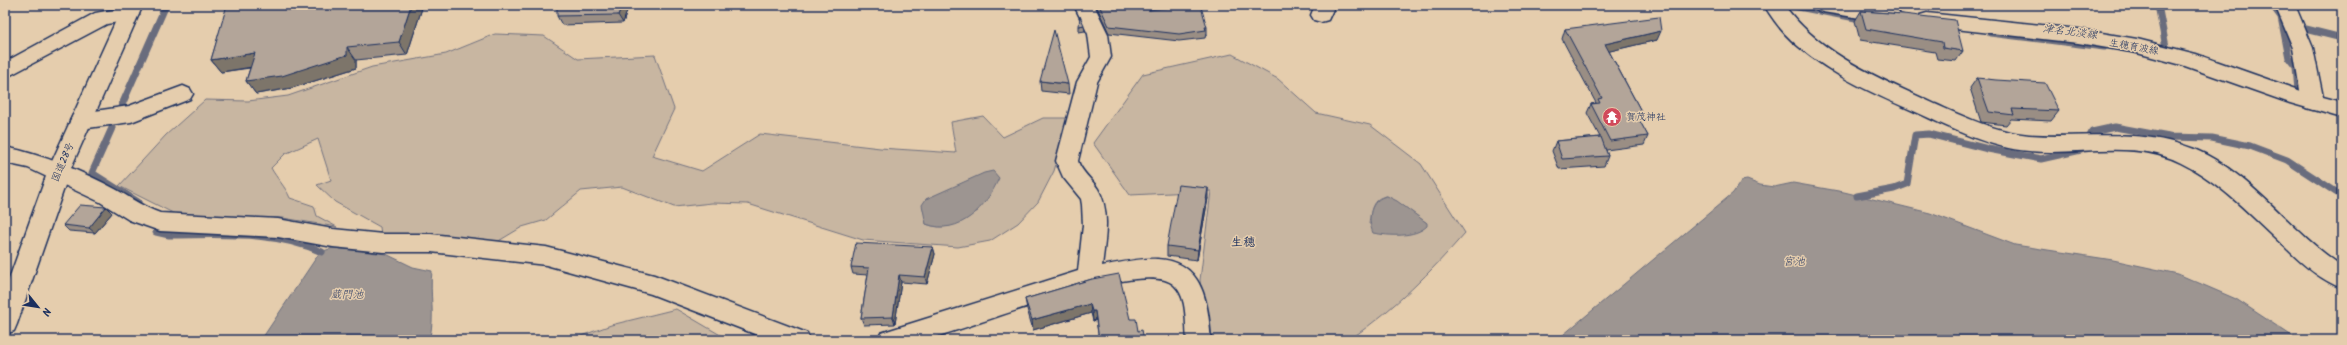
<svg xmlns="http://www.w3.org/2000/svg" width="2347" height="345" font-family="Kalam,'Klee One',sans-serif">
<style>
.green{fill:#c8b6a1;stroke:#727280;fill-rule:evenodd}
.water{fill:#9d9591;stroke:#696c7d}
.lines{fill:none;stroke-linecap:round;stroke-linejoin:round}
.stream{stroke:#696c7d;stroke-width:7}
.minor-casing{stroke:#1b2f5e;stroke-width:3}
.major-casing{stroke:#1b2f5e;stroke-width:3}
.highway-casing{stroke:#1b2f5e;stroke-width:3}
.minor{fill:#e5cdad;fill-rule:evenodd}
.major{fill:#e5cdad;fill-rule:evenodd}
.highway{fill:#e5cdad;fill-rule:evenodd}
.wall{fill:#9a8e84;stroke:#1b2f5e}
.shaded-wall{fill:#7d746b;stroke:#1b2f5e}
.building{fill:#b3a599;stroke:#1b2f5e}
.labels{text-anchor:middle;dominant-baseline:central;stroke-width:3;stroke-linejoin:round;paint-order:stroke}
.street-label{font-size:10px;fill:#1b2f5e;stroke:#e5cdad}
.poi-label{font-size:10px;fill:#1b2f5e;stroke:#e5cdad;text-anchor:start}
.water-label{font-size:11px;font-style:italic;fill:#2e3e66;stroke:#e5cdad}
.quarter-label{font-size:12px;font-weight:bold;fill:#1b2f5e;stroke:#e5cdad}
</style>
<rect width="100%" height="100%" fill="#e5cdad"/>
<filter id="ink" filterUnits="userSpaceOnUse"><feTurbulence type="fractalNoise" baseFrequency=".025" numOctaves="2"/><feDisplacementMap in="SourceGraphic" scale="8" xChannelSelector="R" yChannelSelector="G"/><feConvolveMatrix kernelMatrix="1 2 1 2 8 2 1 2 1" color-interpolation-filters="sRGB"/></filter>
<g filter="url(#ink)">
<path class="green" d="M495,34L544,36L578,59L655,55L674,109L652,156L702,171L760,134L880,148L956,153L951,122L983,116L1003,137L1043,118H1069L1054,171L1038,202L1018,223L990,241L958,247L863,240L748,204L712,203L674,207L622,187L581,191L546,220L522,227L497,242L426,235H381L380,227L335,202L317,185L331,180L318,139L285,154L271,168C277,179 285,186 290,198L314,206L317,216L337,227L283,218L179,216L119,186L166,135L205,100L248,101L288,96L372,67L446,54ZM948,191L978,211C961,222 946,232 926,224V199Z
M1232,54L1278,79L1316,113L1370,125L1421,164L1465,233C1431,272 1395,308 1352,338L1353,340H1208L1200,280L1211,191L1130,195L1093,143L1143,74ZM1387,196L1427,223L1369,224C1371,211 1371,198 1387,196Z
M676,309L729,340H570L611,325Z"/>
<path class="water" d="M993,171L999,178C987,206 960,237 926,224L922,205L926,199L984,173Z
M1747,180L1760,185L1774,187L1793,183L1844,192L1930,213L2015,245L2113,260L2178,274L2236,299L2298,340H1557L1733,193L1741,181Z
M1387,196L1397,201L1427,223V226C1415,238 1389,236 1373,233C1367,219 1370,199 1387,196Z
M333,248L386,254L413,267L432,271C429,294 436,317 429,340H261L320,252Z"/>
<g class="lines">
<path class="stream" d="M1788,5L1866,20
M2158,5L2166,47
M2272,5L2281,17L2289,58L2296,67L2298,91
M2302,28L2342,38
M1990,33L2104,47
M121,107L166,5
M112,128L92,173L138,202
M2089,138L2092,132L2115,127L2169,137L2212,138L2250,146L2287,160L2342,196
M1857,196L1894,189L1907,184L1915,135L1929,134L1988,149L2041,159L2081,150
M156,232L169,235C220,235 275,230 322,252"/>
<g class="minor-casing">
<path id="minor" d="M1074,5H1094L1108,34L1111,57L1097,82L1078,161C1081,172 1092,179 1098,189C1111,211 1105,241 1102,266C1119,263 1139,258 1157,259C1204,261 1208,303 1211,340H1187C1185,322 1188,298 1174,285C1143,256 967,331 923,340C909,343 892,340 878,340L881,333L890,330L1078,271L1083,225L1082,205L1081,199L1063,177L1056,161L1077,82L1091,57L1088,34Z
M1315,5H1335L1328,20L1321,22L1314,20L1311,15Z
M1764,5H1784C1820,55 1881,79 1935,104C1965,117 1996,132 2029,135C2086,139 2139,127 2194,149C2252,173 2290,232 2342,266V288C2320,280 2301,263 2285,247C2252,217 2222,183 2181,163C2135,139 2078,156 2029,151C1990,148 1953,129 1918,113C1876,95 1833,76 1798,46C1784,35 1773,20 1764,5Z
M2275,5H2295L2313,48L2324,102L2320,108L2313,110L2306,108L2302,102L2293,48Z
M129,7L136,9L139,14L136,19L107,24L5,78V62L95,13Z
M183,86L190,89L193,94L190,99L131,122L81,129L73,127L70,121L73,115L81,113L129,106Z
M5,147C44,155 82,171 117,190C132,199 144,207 160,213L278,219L333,229L383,234H431L546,247L654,275L807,333L810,340H770L651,294L546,265L431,252H383L333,247L278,237L160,231L129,220L100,202L28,168L5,163Z"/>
</g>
<g class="major-casing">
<path id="major" d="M1813,5H1866L1898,11L1901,16L1898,21L1891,23L1823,12L1816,10Z
M1927,13L2078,29L2137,39L2196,54L2304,92L2342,102V118L2290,103L2182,65L2137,53L2078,43L1920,25L1917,20L1920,15Z"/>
</g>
<g class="highway-casing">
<path id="highway" d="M123,5H143L71,168L17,324L14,331L5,334V290L49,168Z"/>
</g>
<use href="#minor" class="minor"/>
<use href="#major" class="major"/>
<use href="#highway" class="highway"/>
</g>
<path class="wall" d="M225,5H423L407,55L356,60V68L292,88L256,94L246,81L250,68L221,72L211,60L227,7Z
M629,5L623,23L562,25L557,16Z
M1096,5H1150V10L1207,27V34H1206L1205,38L1179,41L1109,33Z
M1861,11L1903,14L1963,51L1956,61L1937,59L1935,52L1860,40L1855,21Z
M1084,25L1085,31L1079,32V26Z
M1565,29L1657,40L1609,51L1642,113L1639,120L1648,136L1644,145L1606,150L1608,156L1604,166L1559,169L1552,151L1556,141L1600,137L1587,113L1591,104L1596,103L1562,39Z
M1977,78L2059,111L2051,121L2011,119L2006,125L1981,122L1970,88Z
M1040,81L1068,84L1069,94L1041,91Z
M1208,198L1197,260L1167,256V246Z
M112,213L95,233L69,231L63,225Z
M933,247L935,254L927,284L901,282L895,324L864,325L861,318L868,275L853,274L851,267Z
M1092,279L1130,319L1144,340H1099L1096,320L1093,321L1091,313L1033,330L1027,309L1025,299Z"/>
<path class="shaded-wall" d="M411,5H423L407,55L399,42Z
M622,5H629L623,23L618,15Z
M1661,31L1657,40L1602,53L1605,44Z
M347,47L356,60V68L292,88L256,94L246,81Z
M255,53L265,65L221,72L211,60Z
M1208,188V198L1197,260L1198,250Z
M106,207L112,213L95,233L89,228Z
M933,247L935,254L927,284L925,277Z
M899,275L901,282L895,324L893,317Z
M1090,304L1091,313L1033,330L1032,320Z
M1092,311H1095L1096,320L1093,321Z"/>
<path class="building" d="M227,5H411L399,42L347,47V55L282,76L246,81L255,53L211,60Z
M557,5H622L618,15L557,16Z
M1099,5H1150L1149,10L1188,5L1201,7L1207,27H1205L1206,30L1179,34L1109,26Z
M1861,11L1903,14L1955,20L1963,51L1943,48L1942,42L1866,29Z
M1080,16L1084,25L1079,26Z
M1659,17L1661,31L1605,44L1642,113L1636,114L1648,136L1610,141L1591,104L1600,103L1598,99L1602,98L1565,29Z
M1054,30L1068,84L1040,81Z
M1977,78L1996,80L2045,83L2059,111L2012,109L2014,115L1989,112Z
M1601,137L1608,156L1562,159L1556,141Z
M1178,185L1208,188L1198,250L1167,246Z
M80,205L106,207L89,228L63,225Z
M856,243L933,247L925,277L899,275L893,317L861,318L869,268L851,267Z
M1119,274L1130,319H1136L1138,331L1142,330L1144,340H1099L1095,311H1092L1090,304L1032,320L1025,299L1092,279Z"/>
</g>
<defs>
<g id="temple-disc" transform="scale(1)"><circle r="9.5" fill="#d1495b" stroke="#e5cdad"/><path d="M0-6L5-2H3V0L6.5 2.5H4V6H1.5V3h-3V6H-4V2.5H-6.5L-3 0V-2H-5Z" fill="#fff"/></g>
</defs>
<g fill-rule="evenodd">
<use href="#temple-disc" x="1612" y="117"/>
</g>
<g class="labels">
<g class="street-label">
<text transform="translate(2134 47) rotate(10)">生穂育波線</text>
<text transform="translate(63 162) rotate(-67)">国道28号</text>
</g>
<g class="poi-label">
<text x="1626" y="117">賀茂神社</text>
</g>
<g class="water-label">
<text transform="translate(2070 32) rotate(7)">津名北淡線</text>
<text x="1794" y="262">宮池</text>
<text x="347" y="295">蔵門池</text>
</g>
<g class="quarter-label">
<text x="1243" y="242">生穂</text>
</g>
</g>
<rect width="2347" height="345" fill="none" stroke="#e5cdad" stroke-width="20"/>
<rect x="10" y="10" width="2327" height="325" fill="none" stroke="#1b2f5e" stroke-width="1.5" filter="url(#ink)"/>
<g transform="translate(38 307) rotate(120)" stroke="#e5cdad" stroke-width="3" paint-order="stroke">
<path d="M0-3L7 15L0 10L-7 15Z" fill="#1b2f5e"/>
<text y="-6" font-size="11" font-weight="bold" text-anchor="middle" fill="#1b2f5e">N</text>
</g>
</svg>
